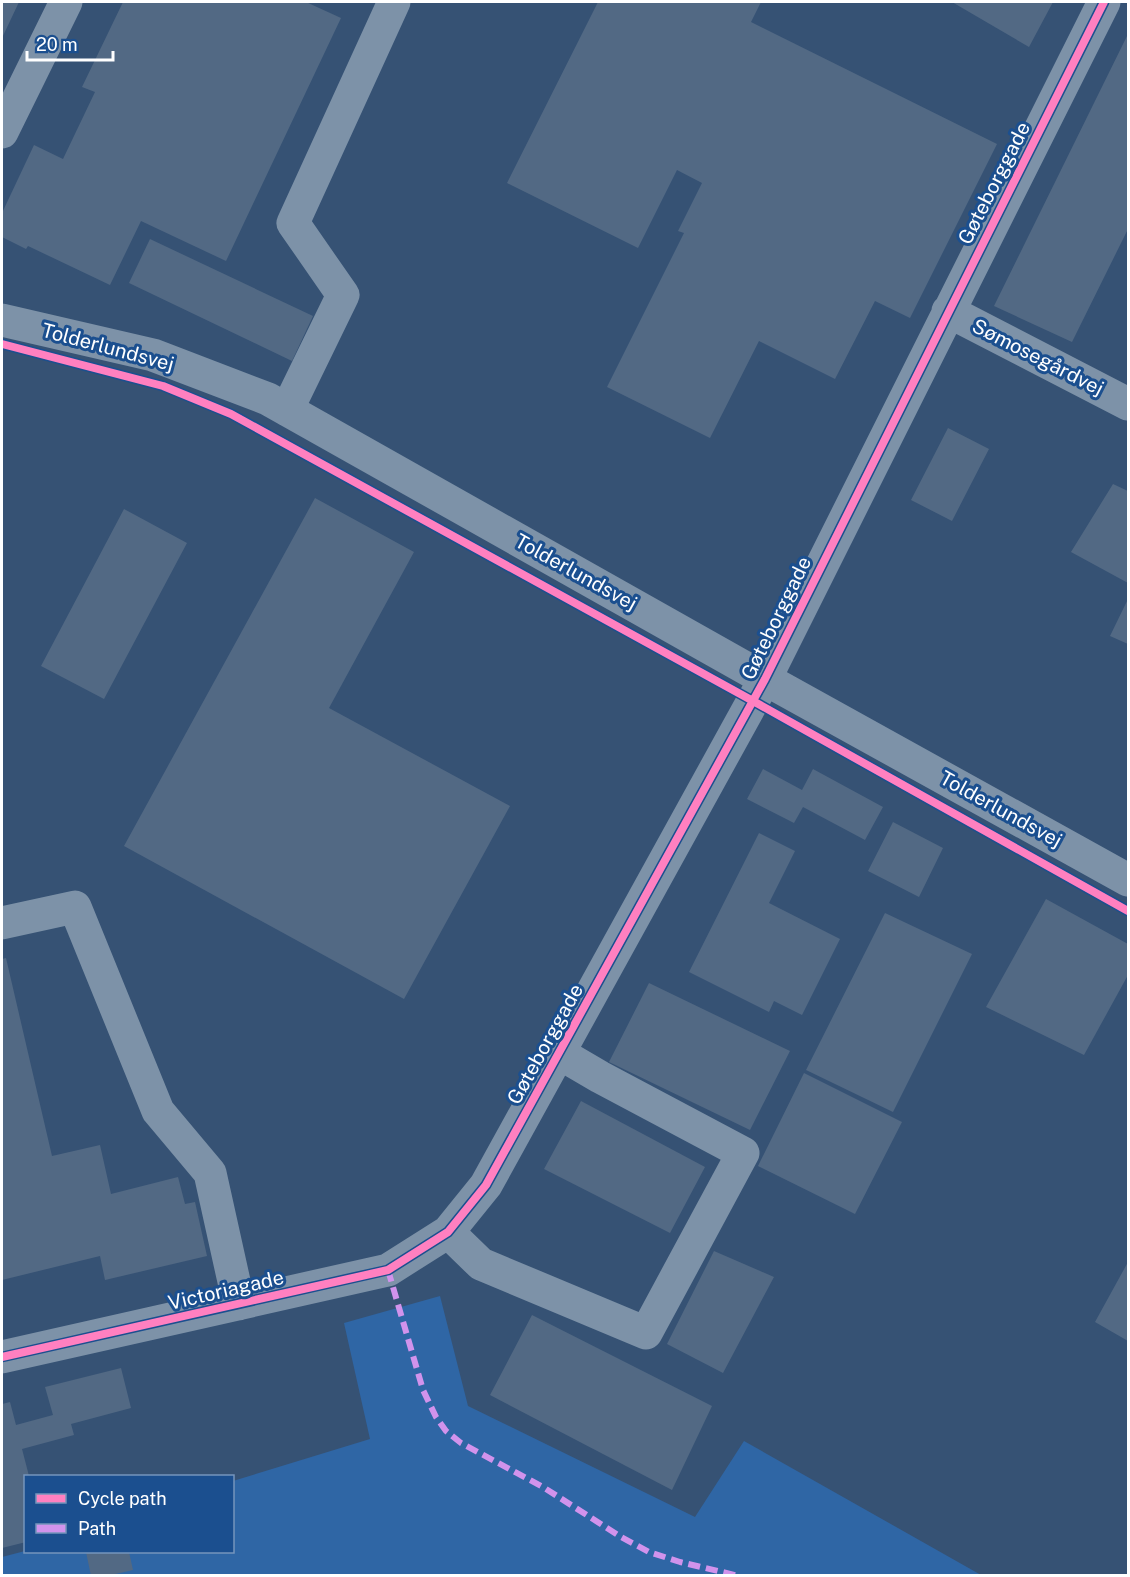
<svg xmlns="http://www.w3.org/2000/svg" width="1130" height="1577" font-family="'Public Sans',sans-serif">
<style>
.green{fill:#2f66a5}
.building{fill:#526984}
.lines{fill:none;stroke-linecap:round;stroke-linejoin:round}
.minor{stroke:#7d92a8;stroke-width:33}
.quiet{stroke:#d193ec;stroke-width:6;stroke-dasharray:12 6;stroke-linecap:butt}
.cycleway-casing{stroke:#1b4f8f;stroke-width:11}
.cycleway{stroke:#ff80c0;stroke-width:8}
.labels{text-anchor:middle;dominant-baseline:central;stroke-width:6;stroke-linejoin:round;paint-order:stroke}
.street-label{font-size:20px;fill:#fff;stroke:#1b4f8f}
</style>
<rect width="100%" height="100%" fill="#365274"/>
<path class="green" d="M440,1296L468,1406L695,1517L744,1441L981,1575L2,1576V1557L25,1551L232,1552L233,1481L370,1439L344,1323Z"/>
<path class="building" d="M2,2H19L2,38Z
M123,2H306L341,18L226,261L141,221L110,285L28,246L26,249L2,237V213L34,145L63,159L95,92L82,87Z
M598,2H761L751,22L997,144L910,318L875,301L835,379L759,341L710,438L607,387L684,233L678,231L702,183L677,170L638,248L507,183Z
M952,2H1053L1029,47Z
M1128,34V229L1072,342L994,306Z
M150,239L313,316L292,361L129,283Z
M948,428L989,449L952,521L911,500Z
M1113,484L1128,491V583L1071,552Z
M315,498L414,552L329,708L510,806L404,999L124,846Z
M124,509L187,543L104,699L41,666Z
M1128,599V644L1110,636Z
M763,769L802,790L813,769L883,807L865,840L803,807L794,823L747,799Z
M893,822L943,848L919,897L868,871Z
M759,833L795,851L769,903L840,939L802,1015L774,1001L769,1012L689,972Z
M1046,899L1128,944V975L1084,1055L986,1007Z
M885,913L972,954L893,1112L806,1070Z
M6,958L52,1156L100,1145L111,1194L178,1177L185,1204L195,1202L207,1256L105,1280L100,1256L2,1280V959Z
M649,983L790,1051L750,1130L609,1062Z
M804,1073L902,1122L855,1214L758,1166Z
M581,1101L705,1167L670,1233L544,1169Z
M714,1251L774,1277L723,1373L667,1344Z
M1128,1262V1341L1095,1322Z
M532,1315L712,1406L672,1490L490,1395Z
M121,1368L131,1408L71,1424L74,1435L22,1449L29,1476H26V1542L2,1548V1404L10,1402L16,1425L53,1415L45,1387Z
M86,1552H129L133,1570L107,1576H91Z"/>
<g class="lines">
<path class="minor" d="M2,132L66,2
M948,311L1128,404
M2,320L153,355L268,399L765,679L1128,880
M287,410L343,295L293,223L394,2
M2,923L75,907L158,1111L210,1173L239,1304
M448,1232L481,1264L646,1333L743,1153L600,1077L559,1053
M2,1357L388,1270L448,1232L486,1185L765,679L1104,2"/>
<path class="quiet" d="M388,1270L423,1390L436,1417L446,1431L461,1443L543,1487L621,1537L649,1552L680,1562L739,1576"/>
<g class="cycleway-casing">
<path id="cycleway" d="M2,344L163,386L231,414L753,701L1128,911
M2,1357L388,1270L448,1232L486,1185L765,679L1104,2"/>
</g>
<use href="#cycleway" class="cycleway"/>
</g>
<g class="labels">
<g class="street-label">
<text transform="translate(994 183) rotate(-63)">Gøteborggade</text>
<text transform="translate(108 347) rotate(15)">Tolderlundsvej</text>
<text transform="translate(1038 357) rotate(27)">Sømosegårdvej</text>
<text transform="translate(576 572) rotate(29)">Tolderlundsvej</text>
<text transform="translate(776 618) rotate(-64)">Gøteborggade</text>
<text transform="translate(1001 809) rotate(29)">Tolderlundsvej</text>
<text transform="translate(545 1044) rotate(-61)">Gøteborggade</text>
<text transform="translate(226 1290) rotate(-13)">Victoriagade</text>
</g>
</g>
<rect width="1130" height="1577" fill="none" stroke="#ffffff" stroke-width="6"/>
<rect x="24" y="1475" width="210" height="78" fill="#1b4f8f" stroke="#7695bc" stroke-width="1.5"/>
<rect x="36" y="1494" width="30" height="9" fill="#ff80c0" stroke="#7695bc" stroke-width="1.5"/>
<text x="78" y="1505" font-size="18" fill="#ffffff">Cycle path</text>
<rect x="36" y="1524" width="30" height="9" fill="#d193ec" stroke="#7695bc" stroke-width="1.5"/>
<text x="78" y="1535" font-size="18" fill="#ffffff">Path</text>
<path d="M27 51v9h86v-9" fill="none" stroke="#ffffff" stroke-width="3"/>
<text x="36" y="51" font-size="18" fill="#ffffff" stroke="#1b4f8f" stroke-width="4.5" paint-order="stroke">20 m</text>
</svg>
